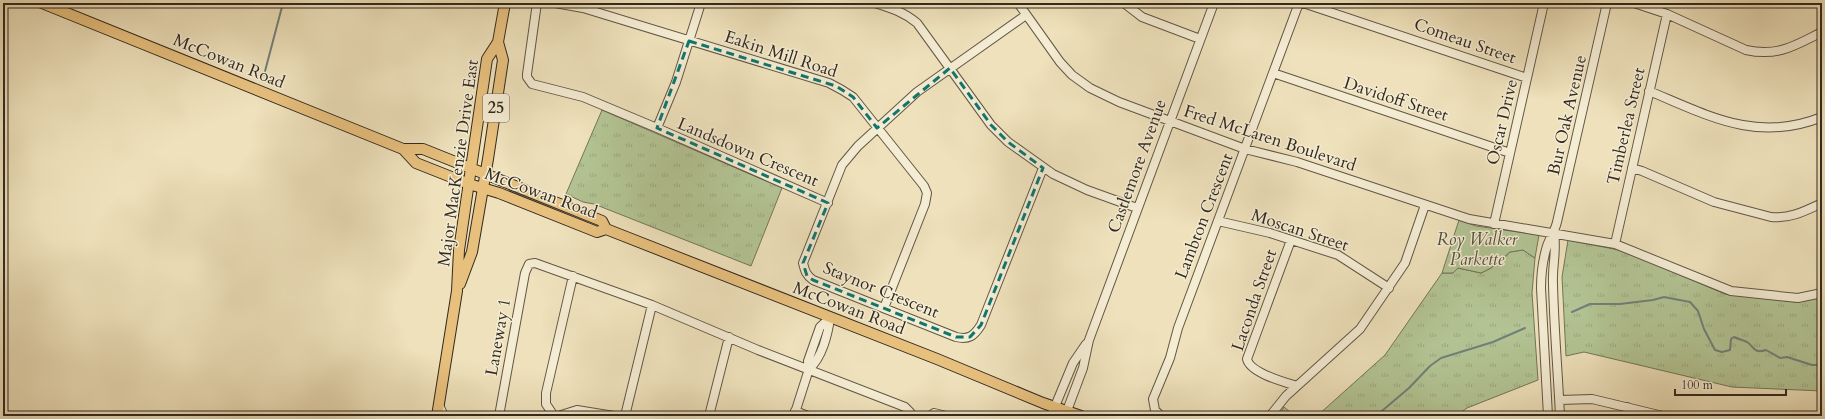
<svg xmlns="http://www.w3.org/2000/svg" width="1825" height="419" font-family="Cardo,serif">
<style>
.grass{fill:url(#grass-tufts);stroke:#72765a}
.park{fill:#b3c494;stroke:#72765a}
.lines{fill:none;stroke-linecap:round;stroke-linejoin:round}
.stream{stroke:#71817a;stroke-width:2}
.minor-casing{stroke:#615746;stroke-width:10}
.major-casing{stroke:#32291f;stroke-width:12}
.minor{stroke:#f4ecd3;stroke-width:8}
.major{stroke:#e7c07e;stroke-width:10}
.marked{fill:none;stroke:#0f766e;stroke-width:3;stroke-dasharray:8 5;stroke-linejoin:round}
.labels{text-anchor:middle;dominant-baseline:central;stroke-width:3;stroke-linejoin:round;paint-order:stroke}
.shield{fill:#f4ecd3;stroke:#6c6455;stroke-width:1}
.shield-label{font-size:16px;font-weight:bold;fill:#32291f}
.street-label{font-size:17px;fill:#32291f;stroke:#f4ecd3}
.park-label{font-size:17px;font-style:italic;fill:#52503c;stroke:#f4ecd3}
</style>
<defs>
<pattern id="grass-tufts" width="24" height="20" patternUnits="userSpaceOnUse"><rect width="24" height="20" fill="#b3c494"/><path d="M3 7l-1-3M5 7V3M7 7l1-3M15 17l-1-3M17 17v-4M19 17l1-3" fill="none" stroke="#9aa87f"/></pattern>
</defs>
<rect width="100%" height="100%" fill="#eee1bb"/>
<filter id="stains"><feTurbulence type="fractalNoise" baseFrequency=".005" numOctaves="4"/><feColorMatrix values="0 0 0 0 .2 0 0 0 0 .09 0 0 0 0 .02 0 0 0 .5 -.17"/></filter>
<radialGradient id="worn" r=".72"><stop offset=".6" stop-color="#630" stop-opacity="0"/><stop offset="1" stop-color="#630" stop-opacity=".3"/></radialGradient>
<path class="grass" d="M602,110L782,188L751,266L594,204L583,202L566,194Z
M1568,240L1624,251L1725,294L1796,302L1822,297V391L1732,387L1584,352L1566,356L1562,277Z
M1523,250L1535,258L1532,293L1538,380L1467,408L1456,416H1317L1385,355L1442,273H1453L1458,268L1481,273L1491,268L1510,252Z
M1284,407L1295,416H1279Z"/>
<path class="park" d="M1459,220L1476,226L1539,235L1535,258L1523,250L1510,252L1491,268L1481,273L1458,268L1453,273H1442Z"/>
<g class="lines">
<path class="stream" d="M264,75L283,3
M1572,312L1590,304H1620L1653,300L1664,297L1690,302L1698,311L1704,329L1715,350L1722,352L1730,350L1731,339L1734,337C1738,339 1743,340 1747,342C1755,347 1753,354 1766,350L1780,358L1787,357L1812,365H1822
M1376,416L1409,388L1430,366L1441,358L1493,342L1525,328"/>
<g class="minor-casing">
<path id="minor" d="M537,3L527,74V77L532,84L583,97L657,128
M555,3L583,8L829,83L842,90L853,97L924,186L927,193L925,204L884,308
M701,3L676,82L657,128L828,203
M875,3C891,8 904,12 917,23L991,125L1008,142L1053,174L1087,190L1137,208
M1018,3L1060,62L1072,75L1090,88L1119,102L1245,149L1297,162L1469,219L1615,244L1731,291L1798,298L1822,293
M1124,3L1142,17L1200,39
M1303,3L1527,78
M1634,3L1667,14L1746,50C1778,57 1794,46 1822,32
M1026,15L917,92L858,146L842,165L803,263C805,271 806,275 813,280L956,337C969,340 974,336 981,325L1043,168
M1273,73L1510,153
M1649,91C1709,116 1757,143 1822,117
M1632,168L1642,171L1714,202L1771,217C1790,219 1805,211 1822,203
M1218,221L1270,233L1338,255L1389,288
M1494,224L1544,3
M1554,233C1557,250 1552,267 1553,284C1554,328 1558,372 1560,416
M1291,240L1247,359C1250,373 1284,382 1297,386
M1615,244L1667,14
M809,369C822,358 828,334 830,318
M1560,400L1592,399L1663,416
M439,405L444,416
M795,411L808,416
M499,416L525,273L529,264L535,263L652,305L758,350L905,407L910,412L912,416
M554,416L546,404V393L573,276
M558,416L577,410L614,416
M625,416L652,305
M709,416L729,337
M794,416L809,369L808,361L820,327L830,318
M930,416L934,413L946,416
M1051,416L1073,363L1086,344
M1065,416L1083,368L1089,340L1214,3
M1161,416L1155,410L1153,399L1170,358L1178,328L1299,3
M1270,416L1286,396L1360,329L1405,263L1425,205
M1548,416L1541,288C1541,274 1543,259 1547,246C1550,237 1555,231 1557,222L1607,3
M1625,416L1627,407"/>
</g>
<g class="major-casing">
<path id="major" d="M42,3L403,149H423L602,221L606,229
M403,149L416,163L469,184L499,193L597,232L606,229L937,359L1043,403L1081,416
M460,284L472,252L488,159L503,60L498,42
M437,416L457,291L459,250L487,59L498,42L505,3"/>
</g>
<use href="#minor" class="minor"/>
<use href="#major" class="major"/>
</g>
<path class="marked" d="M689,41L836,86L853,97L877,128L950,68L991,125L1008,142L1043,168L981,325L970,337H956L813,280L807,276L803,263L828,203L657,128Z"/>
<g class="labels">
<rect class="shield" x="483" y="94" width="26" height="28" rx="3"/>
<g class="shield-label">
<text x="496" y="108">25</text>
</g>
<g class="street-label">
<text transform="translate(1465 41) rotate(19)">Comeau Street</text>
<text transform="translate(781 54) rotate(18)">Eakin Mill Road</text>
<text transform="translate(229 61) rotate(22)">McCowan Road</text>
<text transform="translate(1396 99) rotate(18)">Davidoff Street</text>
<text transform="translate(1567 115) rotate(-77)">Bur Oak Avenue</text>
<text transform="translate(1502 122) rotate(-77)">Oscar Drive</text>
<text transform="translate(1626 126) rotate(-77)">Timberlea Street</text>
<text transform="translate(1270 138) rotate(18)">Fred McLaren Boulevard</text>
<text transform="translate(748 152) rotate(23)">Landsdown Crescent</text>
<text transform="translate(458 163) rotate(-82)">Major MacKenzie Drive East</text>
<text transform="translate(1137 166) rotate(-70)">Castlemore Avenue</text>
<text transform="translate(541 193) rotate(20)">McCowan Road</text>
<text transform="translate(1204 216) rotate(-69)">Lambton Crescent</text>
<text transform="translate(1300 230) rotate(18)">Moscan Street</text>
<text transform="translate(881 290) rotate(22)">Staynor Crescent</text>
<text transform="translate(1254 300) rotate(-71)">Laconda Street</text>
<text transform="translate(849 308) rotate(21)">McCowan Road</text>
<text transform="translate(498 337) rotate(-80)">Laneway 1</text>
</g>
<g class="park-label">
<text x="1477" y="239">Roy Walker<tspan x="1477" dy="20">Parkette</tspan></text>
</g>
</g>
<rect width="1825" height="419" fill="none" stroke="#eee1bb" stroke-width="16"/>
<rect x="4" y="4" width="1817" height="411" fill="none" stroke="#32291f" stroke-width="2"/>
<rect x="8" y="8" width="1809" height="403" fill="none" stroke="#32291f"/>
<path d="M1675 389v6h111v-6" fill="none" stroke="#32291f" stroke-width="2"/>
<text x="1681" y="389" font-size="12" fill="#32291f" stroke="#f4ecd3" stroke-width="3" paint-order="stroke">100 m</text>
<rect width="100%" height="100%" filter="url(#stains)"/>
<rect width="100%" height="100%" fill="url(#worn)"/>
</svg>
